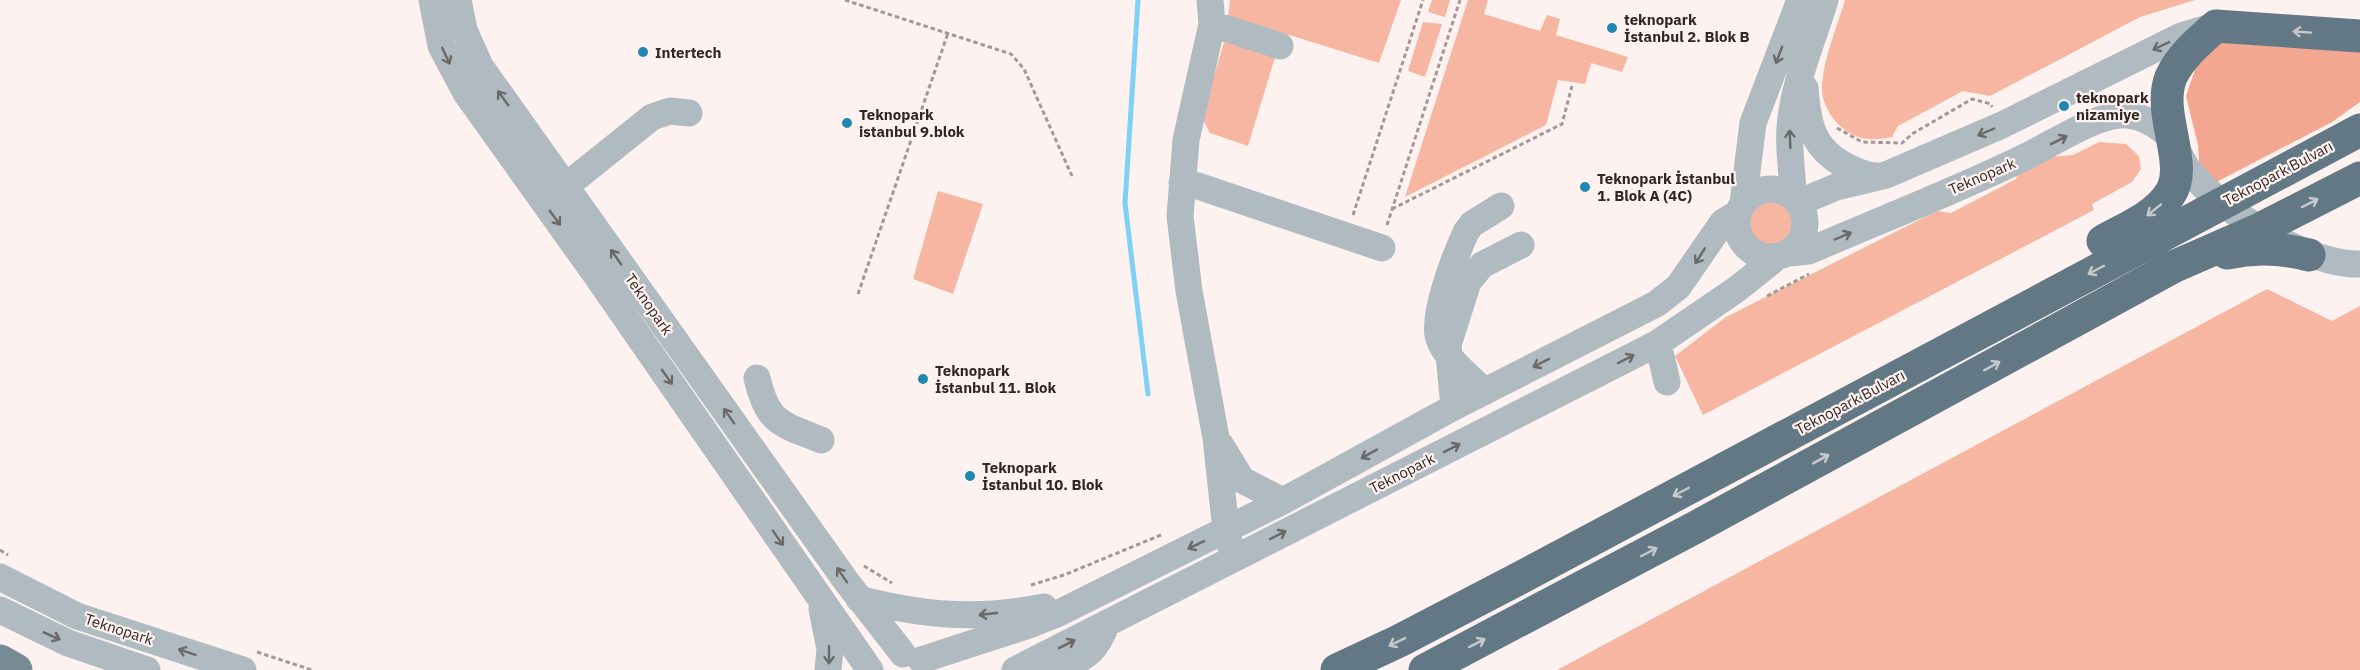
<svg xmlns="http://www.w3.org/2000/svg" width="2360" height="670" font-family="'IBM Plex Sans',sans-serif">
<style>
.green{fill:#f7b6a2}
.forest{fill:#f3a790}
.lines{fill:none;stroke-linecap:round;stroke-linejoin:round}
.stream{stroke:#80d0f7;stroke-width:5}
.path{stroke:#a39895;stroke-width:3;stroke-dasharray:4.5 3;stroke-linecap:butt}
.minor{stroke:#b0bbc1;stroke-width:27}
.major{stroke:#778b95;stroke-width:33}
.highway{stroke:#627985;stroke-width:33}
.oneway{stroke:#c7c8ca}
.oneway2{stroke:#6a696a}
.poi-dot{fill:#2087b0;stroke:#fdf2ef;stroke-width:2}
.labels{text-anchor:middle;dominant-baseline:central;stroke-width:4.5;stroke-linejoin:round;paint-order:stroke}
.poi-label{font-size:15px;font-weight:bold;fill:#302623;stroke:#fdf2ef;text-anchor:start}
.street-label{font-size:15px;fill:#302623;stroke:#fdf2ef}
</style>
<rect width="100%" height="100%" fill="#fdf2ef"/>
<path class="green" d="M1230,0H1401L1379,63L1228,16Z
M1432,0H1450L1445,17L1428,12Z
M1468,0H1488L1484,14L1540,31L1547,15L1560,19L1556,35L1628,57L1622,72L1591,63L1585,84L1558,80L1546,125L1405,197Z
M1845,0H2195L2140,17L1990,96L1963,91L1898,126L1892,137C1885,138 1877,140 1869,139C1844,138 1820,110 1822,85C1824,57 1837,27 1845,0Z
M1423,22L1442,24L1425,77L1408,71Z
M1225,38L1275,57L1248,146L1210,133L1202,118Z
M2099,142L2126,144L2139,156L2141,169L2132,182L2092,204L2094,210L1703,415L1675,356L1726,317L1937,211L1951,213L2016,179L2022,159L2073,155Z
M938,191L983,204L953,294L913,279Z
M1749 223a22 22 0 1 1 44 0a22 22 0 1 1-44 0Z
M2267,289L2332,321L2360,306V670H1557Z"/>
<path class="forest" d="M2225,40L2360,44V102L2332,122L2201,190L2198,145L2186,96L2198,61Z"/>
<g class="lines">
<path class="stream" d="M1138,0L1125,203L1148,394"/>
<path class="path" d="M845,0L1011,54L1024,69L1072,176
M1837,128L1862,142L1902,143L1912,134L1972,99L1991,104L1992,107
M1392,209L1562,124L1572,86
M1353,215L1423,0
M1387,225L1460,0
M858,294L948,33
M1767,296L1809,274
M0,550L8,555
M864,566L892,583
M1031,585L1064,575L1161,535
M257,652L312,670"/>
<path class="minor" d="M432,0L441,46L466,93L596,275L870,670
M458,0L464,30L480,66L846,581L903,654
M1210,0L1212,24L1186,140L1180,216L1189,291L1216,438L1226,530L1230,545
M1212,24L1280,46
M1805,88C1808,127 1813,151 1852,169C1861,173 1869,177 1879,176
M1182,183L1198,186L1382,248
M566,186L652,117L670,111L689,113
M1737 223a34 34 0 1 1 68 0a34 34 0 1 1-68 0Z
M1793,197C1793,174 1788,150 1790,127C1793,85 1813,40 1825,0
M1743,203L1753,123L1800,0
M1798,203L1836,187L1886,175L2002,125L2181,36L2215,26
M1788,253L1809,251C1880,220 1953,192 2023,158C2049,146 2099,112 2127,115C2143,116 2164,128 2173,142C2179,152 2183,164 2191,173C2223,212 2309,266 2360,264
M1658,343L1667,382
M757,378C768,424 780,423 821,440
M1484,391C1469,376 1446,359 1439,339C1431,316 1456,254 1466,232L1472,224L1501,206
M1454,407L1448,345L1468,282L1482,265L1521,245
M1220,444L1242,480L1283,501
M0,577L77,616L243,670
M859,599C925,616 977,620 1044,607
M822,609L830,649L828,670
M0,610L68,643L147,670
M921,660L1029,625L1057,614L1283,501L1454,407L1656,304L1678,287L1723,222L1738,213
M1015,670L1658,343L1737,289L1777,257
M1060,670C1087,655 1095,654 1107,623"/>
<path class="major" d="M0,661L16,670"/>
<path class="highway" d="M2103,241C2126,228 2155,217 2170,194C2190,164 2156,114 2171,77C2181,56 2199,41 2216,26L2360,36
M2227,253C2255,247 2282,248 2309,255
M1337,670L1399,641L1518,579L2360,130
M1425,670L1696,527L2173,267L2260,229L2360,178"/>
</g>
<defs><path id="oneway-shaft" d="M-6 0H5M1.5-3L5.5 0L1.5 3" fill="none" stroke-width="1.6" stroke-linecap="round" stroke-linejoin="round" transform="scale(1.5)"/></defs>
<g class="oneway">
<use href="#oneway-shaft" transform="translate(2302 32) rotate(-176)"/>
<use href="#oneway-shaft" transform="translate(2310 203) rotate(-27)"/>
<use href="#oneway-shaft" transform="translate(2154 210) rotate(141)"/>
<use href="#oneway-shaft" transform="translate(2096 270) rotate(152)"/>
<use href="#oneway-shaft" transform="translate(1992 366) rotate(-29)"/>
<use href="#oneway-shaft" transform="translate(1821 459) rotate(-29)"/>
<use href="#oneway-shaft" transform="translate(1681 492) rotate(152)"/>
<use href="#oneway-shaft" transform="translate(1649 552) rotate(-28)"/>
<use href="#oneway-shaft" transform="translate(1397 642) rotate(154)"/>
<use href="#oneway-shaft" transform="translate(1477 643) rotate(-27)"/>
</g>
<g class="oneway2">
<use href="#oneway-shaft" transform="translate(2161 46) rotate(154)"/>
<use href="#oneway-shaft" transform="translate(1779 55) rotate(111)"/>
<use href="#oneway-shaft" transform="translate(446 56) rotate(65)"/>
<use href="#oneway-shaft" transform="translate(503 98) rotate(-126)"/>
<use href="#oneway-shaft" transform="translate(1986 132) rotate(157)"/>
<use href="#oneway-shaft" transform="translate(1790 139) rotate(-92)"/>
<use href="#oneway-shaft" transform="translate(2059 140) rotate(-27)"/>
<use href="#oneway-shaft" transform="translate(555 218) rotate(54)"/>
<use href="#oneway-shaft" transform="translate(1843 236) rotate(-23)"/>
<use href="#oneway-shaft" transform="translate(1700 256) rotate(122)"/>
<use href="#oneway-shaft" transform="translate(616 257) rotate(-125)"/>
<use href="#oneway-shaft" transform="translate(1626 359) rotate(-27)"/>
<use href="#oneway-shaft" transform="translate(1541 363) rotate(153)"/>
<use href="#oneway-shaft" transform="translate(667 377) rotate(55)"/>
<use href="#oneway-shaft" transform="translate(729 416) rotate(-125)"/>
<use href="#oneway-shaft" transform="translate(1452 448) rotate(-27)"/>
<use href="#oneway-shaft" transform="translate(1369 454) rotate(151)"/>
<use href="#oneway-shaft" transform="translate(1278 535) rotate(-27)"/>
<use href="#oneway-shaft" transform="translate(778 538) rotate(55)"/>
<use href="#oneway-shaft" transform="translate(1196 545) rotate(154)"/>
<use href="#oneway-shaft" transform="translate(842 575) rotate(-125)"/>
<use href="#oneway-shaft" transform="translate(988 614) rotate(174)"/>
<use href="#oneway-shaft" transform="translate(52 636) rotate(24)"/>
<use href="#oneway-shaft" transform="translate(1067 644) rotate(-27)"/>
<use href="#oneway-shaft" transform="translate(187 652) rotate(-162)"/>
<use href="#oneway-shaft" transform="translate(829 655) rotate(90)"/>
</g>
<g class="poi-dot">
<circle cx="1612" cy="28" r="6"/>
<circle cx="643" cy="52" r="6"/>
<circle cx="2064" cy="106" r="6"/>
<circle cx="847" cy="123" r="6"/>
<circle cx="1585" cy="187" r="6"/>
<circle cx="923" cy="379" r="6"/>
<circle cx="970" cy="476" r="6"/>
</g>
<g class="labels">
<g class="poi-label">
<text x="1624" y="19">teknopark<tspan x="1624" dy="17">İstanbul 2. Blok B</tspan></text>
<text x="655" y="52">Intertech</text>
<text x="2076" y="97">teknopark<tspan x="2076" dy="17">nizamiye</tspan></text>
<text x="859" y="114">Teknopark<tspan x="859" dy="17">istanbul 9.blok</tspan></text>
<text x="1597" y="178">Teknopark İstanbul<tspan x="1597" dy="17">1. Blok A (4C)</tspan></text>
<text x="935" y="370">Teknopark<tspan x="935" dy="17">İstanbul 11. Blok</tspan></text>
<text x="982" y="467">Teknopark<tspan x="982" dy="17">İstanbul 10. Blok</tspan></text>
</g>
<g class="street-label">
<text transform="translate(2278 173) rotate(-28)">Teknopark Bulvarı</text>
<text transform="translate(1982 176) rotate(-23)">Teknopark</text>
<text transform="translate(649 304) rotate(55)">Teknopark</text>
<text transform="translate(1850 402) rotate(-28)">Teknopark Bulvarı</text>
<text transform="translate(1402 473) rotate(-27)">Teknopark</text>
<text transform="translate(119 629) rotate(18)">Teknopark</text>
</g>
</g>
</svg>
